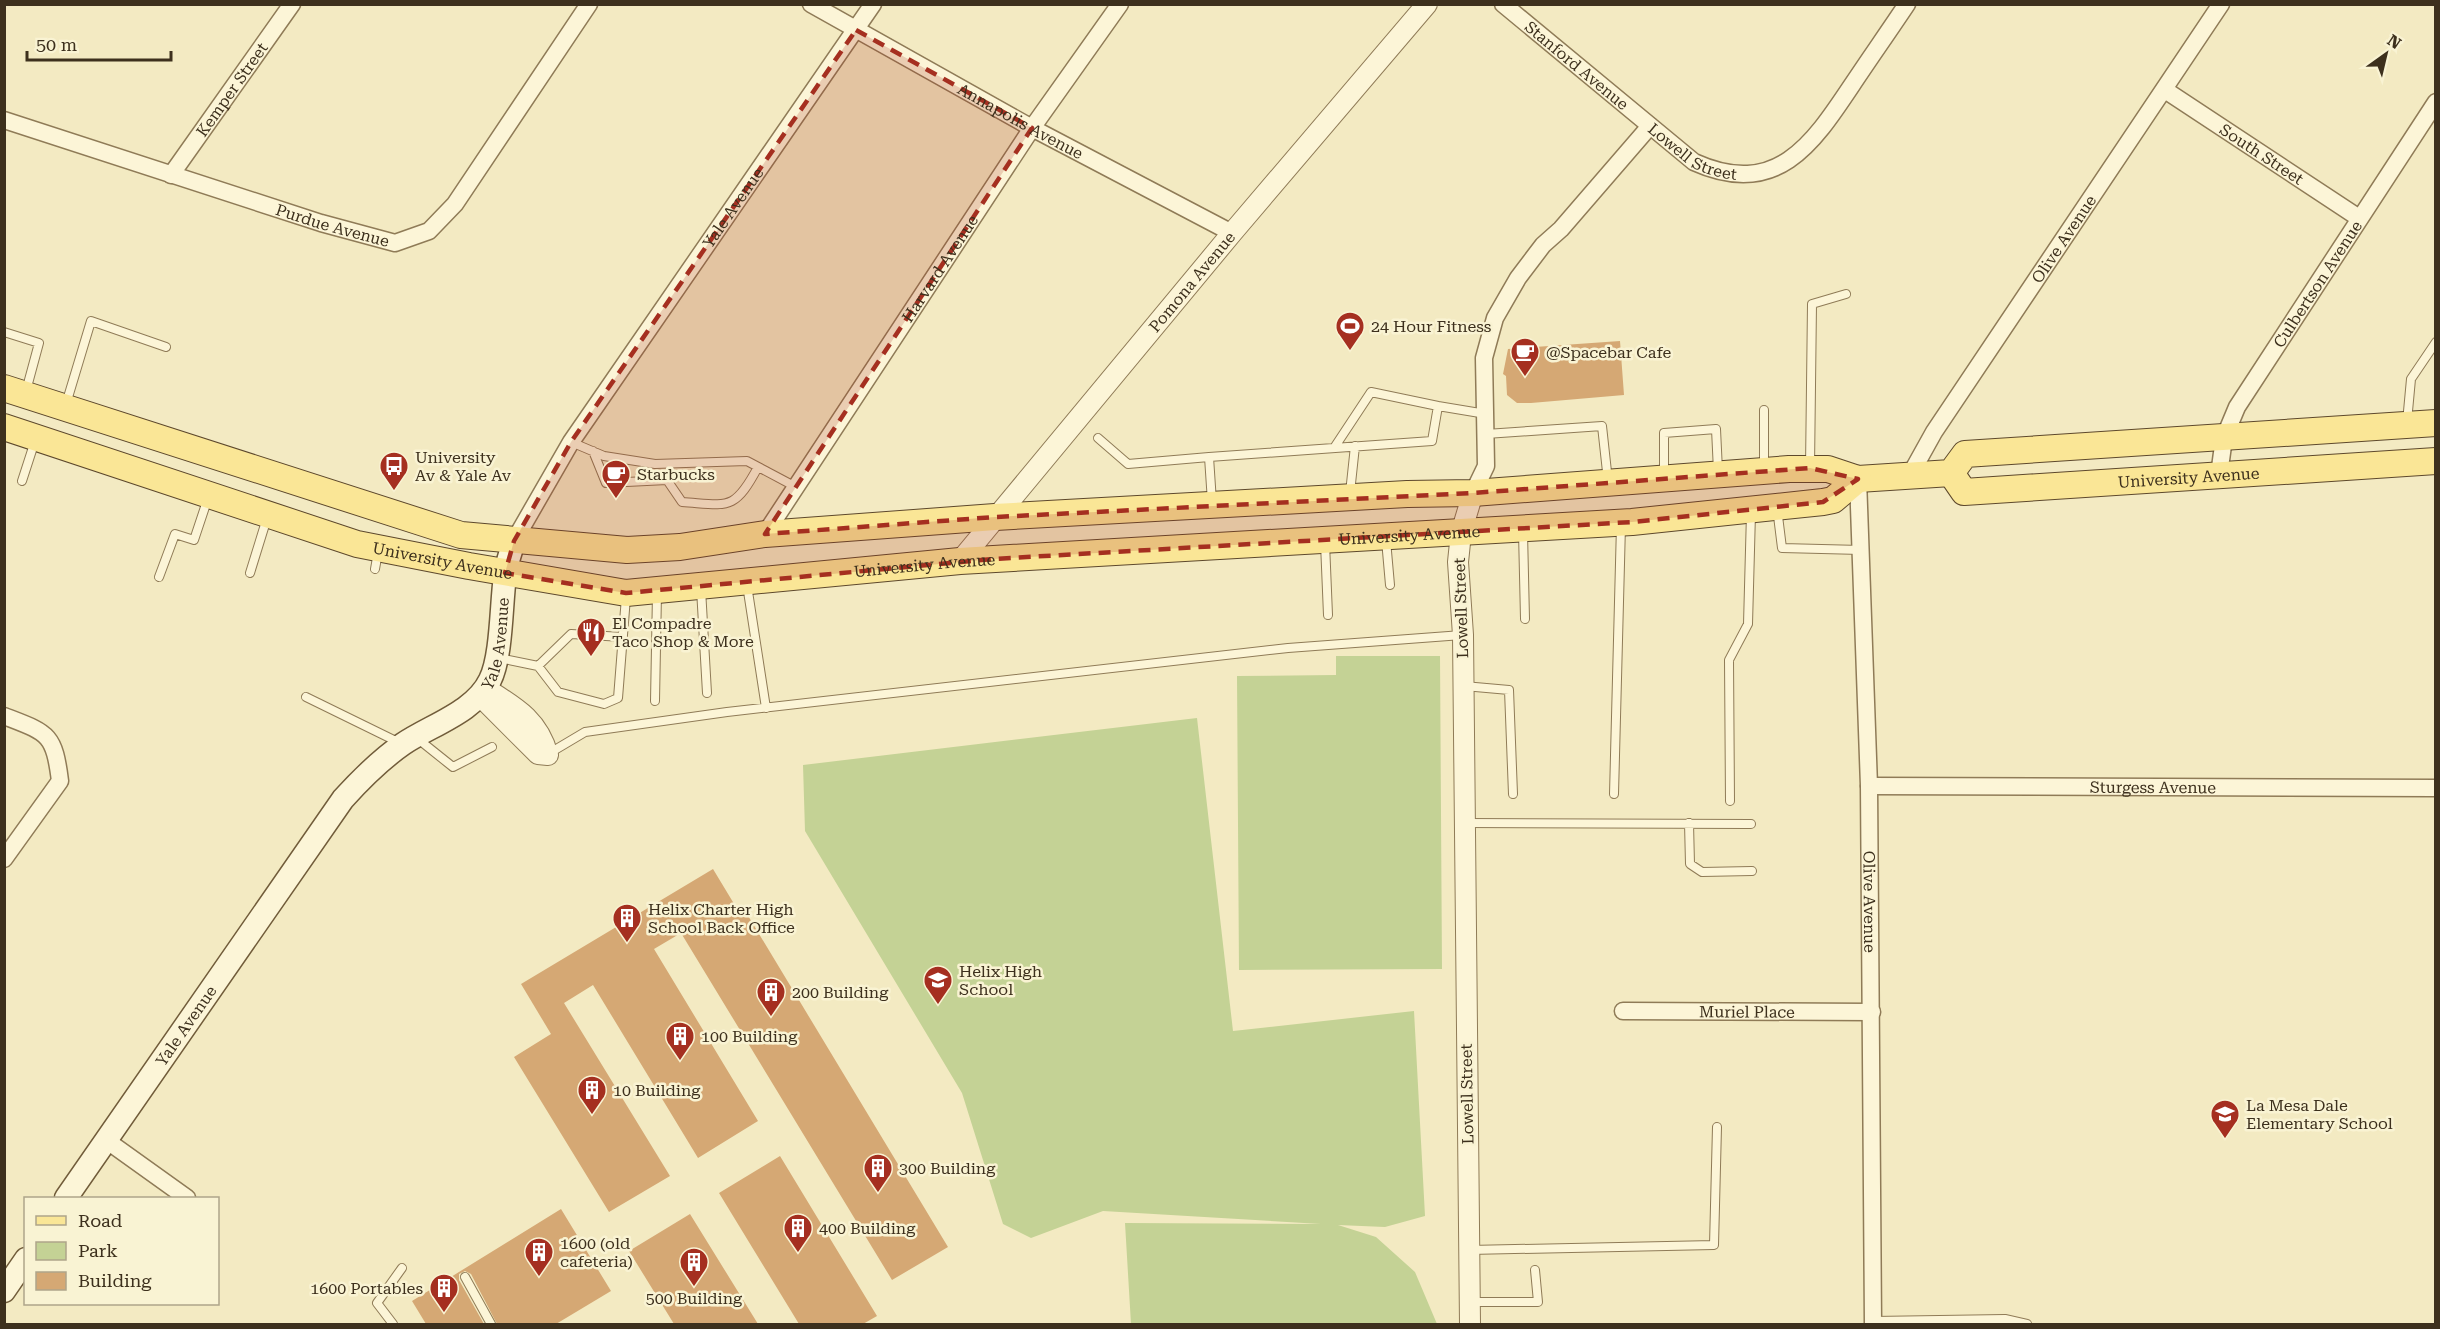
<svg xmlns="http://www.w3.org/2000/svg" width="2440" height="1329" font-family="'Roboto Serif',serif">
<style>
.green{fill:#c4d295}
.building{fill:#d5a874}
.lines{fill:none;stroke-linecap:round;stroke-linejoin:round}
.service-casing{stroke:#8f7b57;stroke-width:10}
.minor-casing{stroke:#8f7b57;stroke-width:19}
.tertiary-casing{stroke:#8f7b57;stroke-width:22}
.secondary-casing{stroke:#715c3a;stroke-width:25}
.primary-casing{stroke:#5d482c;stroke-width:28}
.service{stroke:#fcf5d7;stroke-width:8}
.minor{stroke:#fcf5d7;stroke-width:16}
.tertiary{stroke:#fcf5d7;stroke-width:20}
.secondary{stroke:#fcf5d7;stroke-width:22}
.primary{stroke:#fae696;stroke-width:26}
.marked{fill:#a52f20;fill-opacity:0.2;stroke:#a52f20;stroke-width:4.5;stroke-dasharray:12 8;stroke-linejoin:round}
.labels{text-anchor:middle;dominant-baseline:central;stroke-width:5;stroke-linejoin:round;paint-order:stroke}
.street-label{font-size:16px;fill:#3d301d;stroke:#f9f3d3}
.poi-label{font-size:16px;fill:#3d301d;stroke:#f9f3d3;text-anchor:start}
</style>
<rect width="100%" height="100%" fill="#f3eac2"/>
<path class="green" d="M1336,656H1440L1442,969L1239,970L1237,676L1336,675Z
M1197,718L1233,1031L1414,1011L1425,1216L1385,1227L1338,1225L1376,1237L1415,1272L1437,1324H1131L1125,1223L1321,1224L1103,1211L1031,1238L1003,1224L962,1093L805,831L803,765Z"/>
<path class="building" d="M1620,341L1624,395L1531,403H1517L1507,395L1506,376L1503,374L1508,349Z
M713,869L742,917L747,914L948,1247L892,1280L681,933L654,949L758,1121L698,1158L593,985L564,1003L670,1176L609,1212L514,1057L551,1034L521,984Z
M780,1156L877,1316L863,1324H799L719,1193Z
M561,1209L611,1291L556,1324H497L471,1274L465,1271L459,1274V1280L484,1324H426L412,1301Z
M690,1214L758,1324H674L629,1251Z"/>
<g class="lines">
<g class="service-casing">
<path id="service" d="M4,332L39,343L26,391
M66,404L91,321L166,347
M1438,406L1486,414
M1764,410V467
M2407,422L2411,379L2436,342
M1486,434L1602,426L1608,481
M1098,438L1128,464L1209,457L1212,502
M571,442L604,456L655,464L747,461L796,487
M593,451L606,483L667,480L682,502C728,505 734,512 758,467
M1209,457L1432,441L1438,406L1371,392L1334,448
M1810,467L1812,304L1846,294
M1664,477V433L1716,429L1718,471
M22,481L35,441
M1350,493L1355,446
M1777,508L1782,548L1861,550
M1523,532L1525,619
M1386,540L1390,585
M1325,543L1328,615
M375,569L378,552
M250,573L267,518
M159,577L175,534L194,540L208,498
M747,585L766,708
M701,589L707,693
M499,658L538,666L558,692L604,704L618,698L626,597
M538,666L571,634L623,637
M1464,686L1509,690L1513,794
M306,697L400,743
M655,701L657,593
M418,739L453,767L492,747
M548,754L585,732L727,712L1288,648L1462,635
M1614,794L1621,525
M1730,801L1729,660L1748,624L1751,513
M1465,823L1751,824
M1689,823L1690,864L1702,872L1752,871
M1469,1250L1714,1245L1717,1127
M465,1277L491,1324
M1470,1302H1538L1535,1270
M1873,1321L2005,1319L2027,1324
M393,1324L377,1303L402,1268"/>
</g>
<g class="minor-casing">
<g id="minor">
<path id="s1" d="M811,4L1032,128L1232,233"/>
<path id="s2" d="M1503,4L1694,162C1776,199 1812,145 1852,85C1870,58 1889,31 1907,4"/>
<path id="s3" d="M2165,90L2359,218"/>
<path id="s4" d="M4,120L321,223L395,243L429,231L455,204L589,4"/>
<path id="s5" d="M171,175L292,4"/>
<path id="s6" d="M2219,475L2224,438L2237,407L2436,102"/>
<path id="s7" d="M1909,477L1934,432L2221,4"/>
<path id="s8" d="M1858,479L1869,786L1873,1324"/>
<path d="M1473,493L1486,466L1484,358L1495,318L1518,278L1543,245L1561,229L1650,126"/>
<path id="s9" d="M765,534L1032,128L1120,4"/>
<path id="s10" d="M514,541L571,442L873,4"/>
<path d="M4,716C48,733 54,733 60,781L4,859"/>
<path id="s11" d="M1869,786L2436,788"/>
<path id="s12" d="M1623,1011L1872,1012"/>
<path d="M106,1140L187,1198"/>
</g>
</g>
<g class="tertiary-casing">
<g id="tertiary">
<path id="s13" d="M960,561L1232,233L1427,4"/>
<path d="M479,695L538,754L548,755C538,719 515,707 485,688"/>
<path d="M1470,1324L1463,635L1458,562L1461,533L1473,493"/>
</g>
</g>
<g class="secondary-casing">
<g id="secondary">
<path id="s14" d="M66,1198L343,799C362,778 380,760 403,744C431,725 475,712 490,680C502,656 501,604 505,576C506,564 511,552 514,541"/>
<path d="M4,1291L26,1259"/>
</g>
</g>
<g class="primary-casing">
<g id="primary">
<path d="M4,388L461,535L627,550L680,547L765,534L995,517L1407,494L1473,493L1789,469H1828L1858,479L1951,473L1965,454L2436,423"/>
<path id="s15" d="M4,427L357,544L469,566L626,593L960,561L1632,522L1823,502L1833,500L1858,479"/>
<path id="s16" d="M1951,473L1964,492L2436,461"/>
</g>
</g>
<use href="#service" class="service"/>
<use href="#minor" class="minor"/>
<use href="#tertiary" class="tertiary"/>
<use href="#secondary" class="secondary"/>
<use href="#primary" class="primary"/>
</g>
<path class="marked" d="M856,30L1032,128L765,534L995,517L1473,493L1810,468L1858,479L1823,502L1632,522L993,559L626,593L505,573L514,541L571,442Z"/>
<defs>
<g id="stadium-pin" transform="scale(1.5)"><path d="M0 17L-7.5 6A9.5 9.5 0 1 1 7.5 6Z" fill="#a52f20" stroke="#f9f3d3"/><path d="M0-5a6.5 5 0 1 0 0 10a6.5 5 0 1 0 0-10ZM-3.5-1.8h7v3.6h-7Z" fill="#fff"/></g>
<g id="cafe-pin" transform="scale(1.5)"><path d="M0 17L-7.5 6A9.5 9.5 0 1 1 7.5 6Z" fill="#a52f20" stroke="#f9f3d3"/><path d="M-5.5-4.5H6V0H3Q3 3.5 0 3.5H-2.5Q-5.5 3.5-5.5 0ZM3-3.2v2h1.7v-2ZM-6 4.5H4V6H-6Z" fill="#fff"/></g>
<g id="bus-pin" transform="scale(1.5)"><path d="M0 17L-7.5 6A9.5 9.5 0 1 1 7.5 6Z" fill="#a52f20" stroke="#f9f3d3"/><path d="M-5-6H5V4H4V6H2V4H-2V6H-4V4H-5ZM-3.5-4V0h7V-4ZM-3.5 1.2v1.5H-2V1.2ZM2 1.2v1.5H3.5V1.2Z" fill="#fff"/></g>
<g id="restaurant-pin" transform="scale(1.5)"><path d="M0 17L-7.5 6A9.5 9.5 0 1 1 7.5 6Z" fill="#a52f20" stroke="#f9f3d3"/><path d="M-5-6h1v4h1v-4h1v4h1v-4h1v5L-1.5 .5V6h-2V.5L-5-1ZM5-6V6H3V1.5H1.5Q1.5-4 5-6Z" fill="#fff"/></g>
<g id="building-pin" transform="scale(1.5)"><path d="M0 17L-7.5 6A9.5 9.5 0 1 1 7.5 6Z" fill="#a52f20" stroke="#f9f3d3"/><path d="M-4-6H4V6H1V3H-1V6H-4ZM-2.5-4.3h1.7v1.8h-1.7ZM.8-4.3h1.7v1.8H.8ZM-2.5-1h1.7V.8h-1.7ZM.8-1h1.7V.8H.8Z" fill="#fff"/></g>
<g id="school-pin" transform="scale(1.5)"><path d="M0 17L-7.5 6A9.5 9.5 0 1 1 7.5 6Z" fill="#a52f20" stroke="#f9f3d3"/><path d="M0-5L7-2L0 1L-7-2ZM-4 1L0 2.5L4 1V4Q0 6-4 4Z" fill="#fff"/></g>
</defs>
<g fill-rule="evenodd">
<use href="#stadium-pin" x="1350" y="326"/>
<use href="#cafe-pin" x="1525" y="352"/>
<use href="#bus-pin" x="394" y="466"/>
<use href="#cafe-pin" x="616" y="474"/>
<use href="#restaurant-pin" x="591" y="632"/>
<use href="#building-pin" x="627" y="918"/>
<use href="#school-pin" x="938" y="980"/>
<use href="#building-pin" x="771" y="992"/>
<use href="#building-pin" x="680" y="1036"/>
<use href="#building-pin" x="592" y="1090"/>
<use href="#school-pin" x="2225" y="1114"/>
<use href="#building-pin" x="878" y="1168"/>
<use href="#building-pin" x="798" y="1228"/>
<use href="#building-pin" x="539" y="1252"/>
<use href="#building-pin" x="694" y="1262"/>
<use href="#building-pin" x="444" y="1288"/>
</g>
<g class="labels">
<g class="street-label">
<text stroke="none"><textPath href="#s2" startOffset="96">Stanford Avenue</textPath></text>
<text stroke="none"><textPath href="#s5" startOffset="105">Kemper Street</textPath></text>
<text stroke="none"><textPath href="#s1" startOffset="240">Annapolis Avenue</textPath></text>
<text stroke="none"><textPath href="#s2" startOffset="242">Lowell Street</textPath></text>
<text stroke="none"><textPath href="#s3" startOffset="116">South Street</textPath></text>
<text stroke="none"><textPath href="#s10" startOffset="399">Yale Avenue</textPath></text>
<text stroke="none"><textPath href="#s4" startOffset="345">Purdue Avenue</textPath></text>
<text stroke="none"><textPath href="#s7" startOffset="284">Olive Avenue</textPath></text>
<text stroke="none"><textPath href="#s9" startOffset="318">Harvard Avenue</textPath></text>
<text stroke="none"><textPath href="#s13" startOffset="363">Pomona Avenue</textPath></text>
<text stroke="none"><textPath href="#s6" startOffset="218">Culbertson Avenue</textPath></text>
<text stroke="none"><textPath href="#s16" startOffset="248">University Avenue</textPath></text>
<text stroke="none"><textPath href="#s15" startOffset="1431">University Avenue</textPath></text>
<text stroke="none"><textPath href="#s15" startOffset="459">University Avenue</textPath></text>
<text stroke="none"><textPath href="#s15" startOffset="945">University Avenue</textPath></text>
<text transform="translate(1461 608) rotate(-92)">Lowell Street</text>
<text stroke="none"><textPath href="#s14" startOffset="714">Yale Avenue</textPath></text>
<text stroke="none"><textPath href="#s11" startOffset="284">Sturgess Avenue</textPath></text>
<text stroke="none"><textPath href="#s8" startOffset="423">Olive Avenue</textPath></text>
<text stroke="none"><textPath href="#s12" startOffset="124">Muriel Place</textPath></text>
<text stroke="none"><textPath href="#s14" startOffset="210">Yale Avenue</textPath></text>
<text transform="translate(1467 1094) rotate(-91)">Lowell Street</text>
</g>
<g class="poi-label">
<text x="1371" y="326">24 Hour Fitness</text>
<text x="1546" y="352">@Spacebar Cafe</text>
<text x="415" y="457">University<tspan x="415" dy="18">Av &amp; Yale Av</tspan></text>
<text x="637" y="474">Starbucks</text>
<text x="612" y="623">El Compadre<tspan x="612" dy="18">Taco Shop &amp; More</tspan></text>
<text x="648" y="909">Helix Charter High<tspan x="648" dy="18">School Back Office</tspan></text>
<text x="959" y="971">Helix High<tspan x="959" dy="18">School</tspan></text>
<text x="792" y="992">200 Building</text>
<text x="701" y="1036">100 Building</text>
<text x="613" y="1090">10 Building</text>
<text x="2246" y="1105">La Mesa Dale<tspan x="2246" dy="18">Elementary School</tspan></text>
<text x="899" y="1168">300 Building</text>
<text x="819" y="1228">400 Building</text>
<text x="560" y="1243">1600 (old<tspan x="560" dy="18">cafeteria)</tspan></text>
<text x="423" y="1288" text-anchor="end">1600 Portables</text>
<text x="694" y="1298" text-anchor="middle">500 Building</text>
</g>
</g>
<rect width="2440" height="1329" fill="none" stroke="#3d301d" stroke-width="12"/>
<rect x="24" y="1197" width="195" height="108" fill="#f9f3d3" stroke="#aea58a" stroke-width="1.5"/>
<rect x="36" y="1216" width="30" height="9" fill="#fae696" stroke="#aea58a" stroke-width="1.5"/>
<text x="78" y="1227" font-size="18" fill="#3d301d">Road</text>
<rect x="36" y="1242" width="30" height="18" fill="#c4d295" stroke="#aea58a" stroke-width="1.5"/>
<text x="78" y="1257" font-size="18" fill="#3d301d">Park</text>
<rect x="36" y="1272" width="30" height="18" fill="#d5a874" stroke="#aea58a" stroke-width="1.5"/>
<text x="78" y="1287" font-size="18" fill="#3d301d">Building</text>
<g transform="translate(2386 54) rotate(34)" stroke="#f9f3d3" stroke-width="4.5" paint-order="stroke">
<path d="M0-4.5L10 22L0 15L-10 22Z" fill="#3d301d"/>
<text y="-9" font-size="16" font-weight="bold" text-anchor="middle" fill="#3d301d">N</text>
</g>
<path d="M27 51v9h144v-9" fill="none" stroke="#3d301d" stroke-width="3"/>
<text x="36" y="51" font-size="18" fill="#3d301d" stroke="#f9f3d3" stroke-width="4.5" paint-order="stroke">50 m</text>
</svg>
